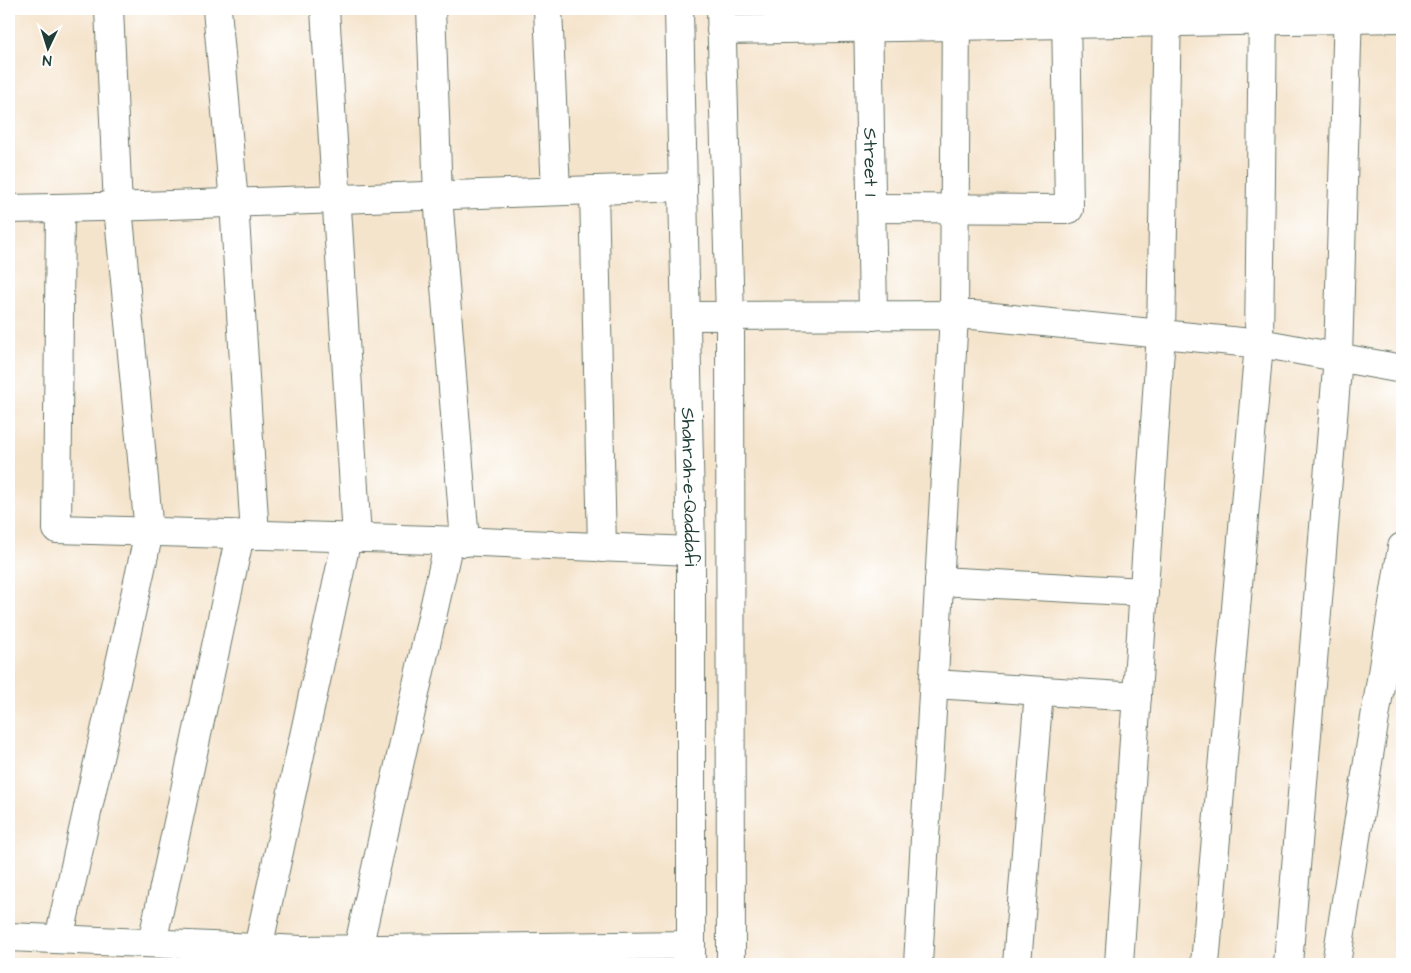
<svg xmlns="http://www.w3.org/2000/svg" width="1411" height="973" font-family="'Architects Daughter',sans-serif">
<style>
.lines{fill:none;stroke-linecap:round;stroke-linejoin:round}
.minor-casing{stroke:#6a7769;stroke-width:30}
.major-casing{stroke:#6a7769;stroke-width:30}
.minor{stroke:#fff;stroke-width:28}
.major{stroke:#fff;stroke-width:28}
.labels{text-anchor:middle;dominant-baseline:central;stroke-width:4.5;stroke-linejoin:round;paint-order:stroke}
.street-label{font-size:19px;fill:#1f3d34;stroke:#fff}
</style>
<rect width="100%" height="100%" fill="#fff"/>
<filter id="ink" filterUnits="userSpaceOnUse"><feTurbulence type="fractalNoise" baseFrequency=".02" numOctaves="2"/><feDisplacementMap in="SourceGraphic" scale="10" xChannelSelector="R" yChannelSelector="G"/><feConvolveMatrix kernelMatrix="1 2 1 2 8 2 1 2 1" color-interpolation-filters="sRGB"/></filter>
<filter id="wash" filterUnits="userSpaceOnUse"><feTurbulence type="fractalNoise" baseFrequency=".0096" numOctaves="4" result="noise"/><feDisplacementMap in="SourceGraphic" scale="20" xChannelSelector="R" yChannelSelector="G"/><feGaussianBlur stdDeviation="1.12" result="paint"/><feColorMatrix in="noise" values="0 0 0 0 0 0 0 0 0 0 0 0 0 0 0 0 0 1.4 0 .05"/><feComposite in="paint" operator="in"/></filter>
<g filter="url(#wash)">
<rect width="100%" height="100%" fill="#f5e4cc"/>
</g>
<g filter="url(#ink)">
<g class="lines">
<g class="minor-casing">
<g id="minor">
<path d="M217,9L234,203L255,535"/>
<path d="M325,9L357,538"/>
<path d="M431,9L438,196L465,542"/>
<path d="M548,9L556,191"/>
<path id="s1" d="M868,10L873,316"/>
<path d="M721,30L1402,18"/>
<path d="M594,190L602,548"/>
<path d="M60,208L57,529L433,540L691,551"/>
<path d="M871,208L1069,209L1066,9"/>
<path d="M9,209L142,206L683,187"/>
<path d="M686,316L973,315L1271,345L1402,369"/>
<path d="M939,581L1144,592"/>
<path d="M934,684L1137,697"/>
<path d="M9,937L302,950L691,945"/>
<path d="M59,939L149,532L118,207L109,9"/>
<path d="M152,943L240,535"/>
<path d="M258,948L347,538"/>
<path d="M358,949L449,541"/>
<path d="M918,964L954,315L956,9"/>
<path d="M1017,964L1039,691"/>
<path d="M1119,964L1161,334L1167,9"/>
<path d="M1205,964L1259,344L1263,9"/>
<path d="M1288,964L1338,357L1348,9"/>
<path d="M1336,964L1402,547"/>
</g>
</g>
<g class="major-casing">
<g id="major">
<path id="s2" d="M679,9L691,551V964"/>
<path d="M721,9L730,316L731,964"/>
</g>
</g>
<use href="#minor" class="minor"/>
<use href="#major" class="major"/>
</g>
</g>
<g class="labels">
<g class="street-label">
<text stroke="none"><textPath href="#s1" startOffset="152">Street 1</textPath></text>
<text stroke="none"><textPath href="#s2" startOffset="478">Shahrah-e-Qaddafi</textPath></text>
</g>
</g>
<rect width="1411" height="973" fill="none" stroke="#fff" stroke-width="30"/>
<g transform="translate(48 48) rotate(184)" stroke="#ffffff" stroke-width="4" paint-order="stroke">
<path d="M0-4L9 19L0 12L-9 19Z" fill="#1f3d34"/>
<text y="-8" font-size="14" font-weight="bold" text-anchor="middle" fill="#1f3d34">N</text>
</g>
</svg>
